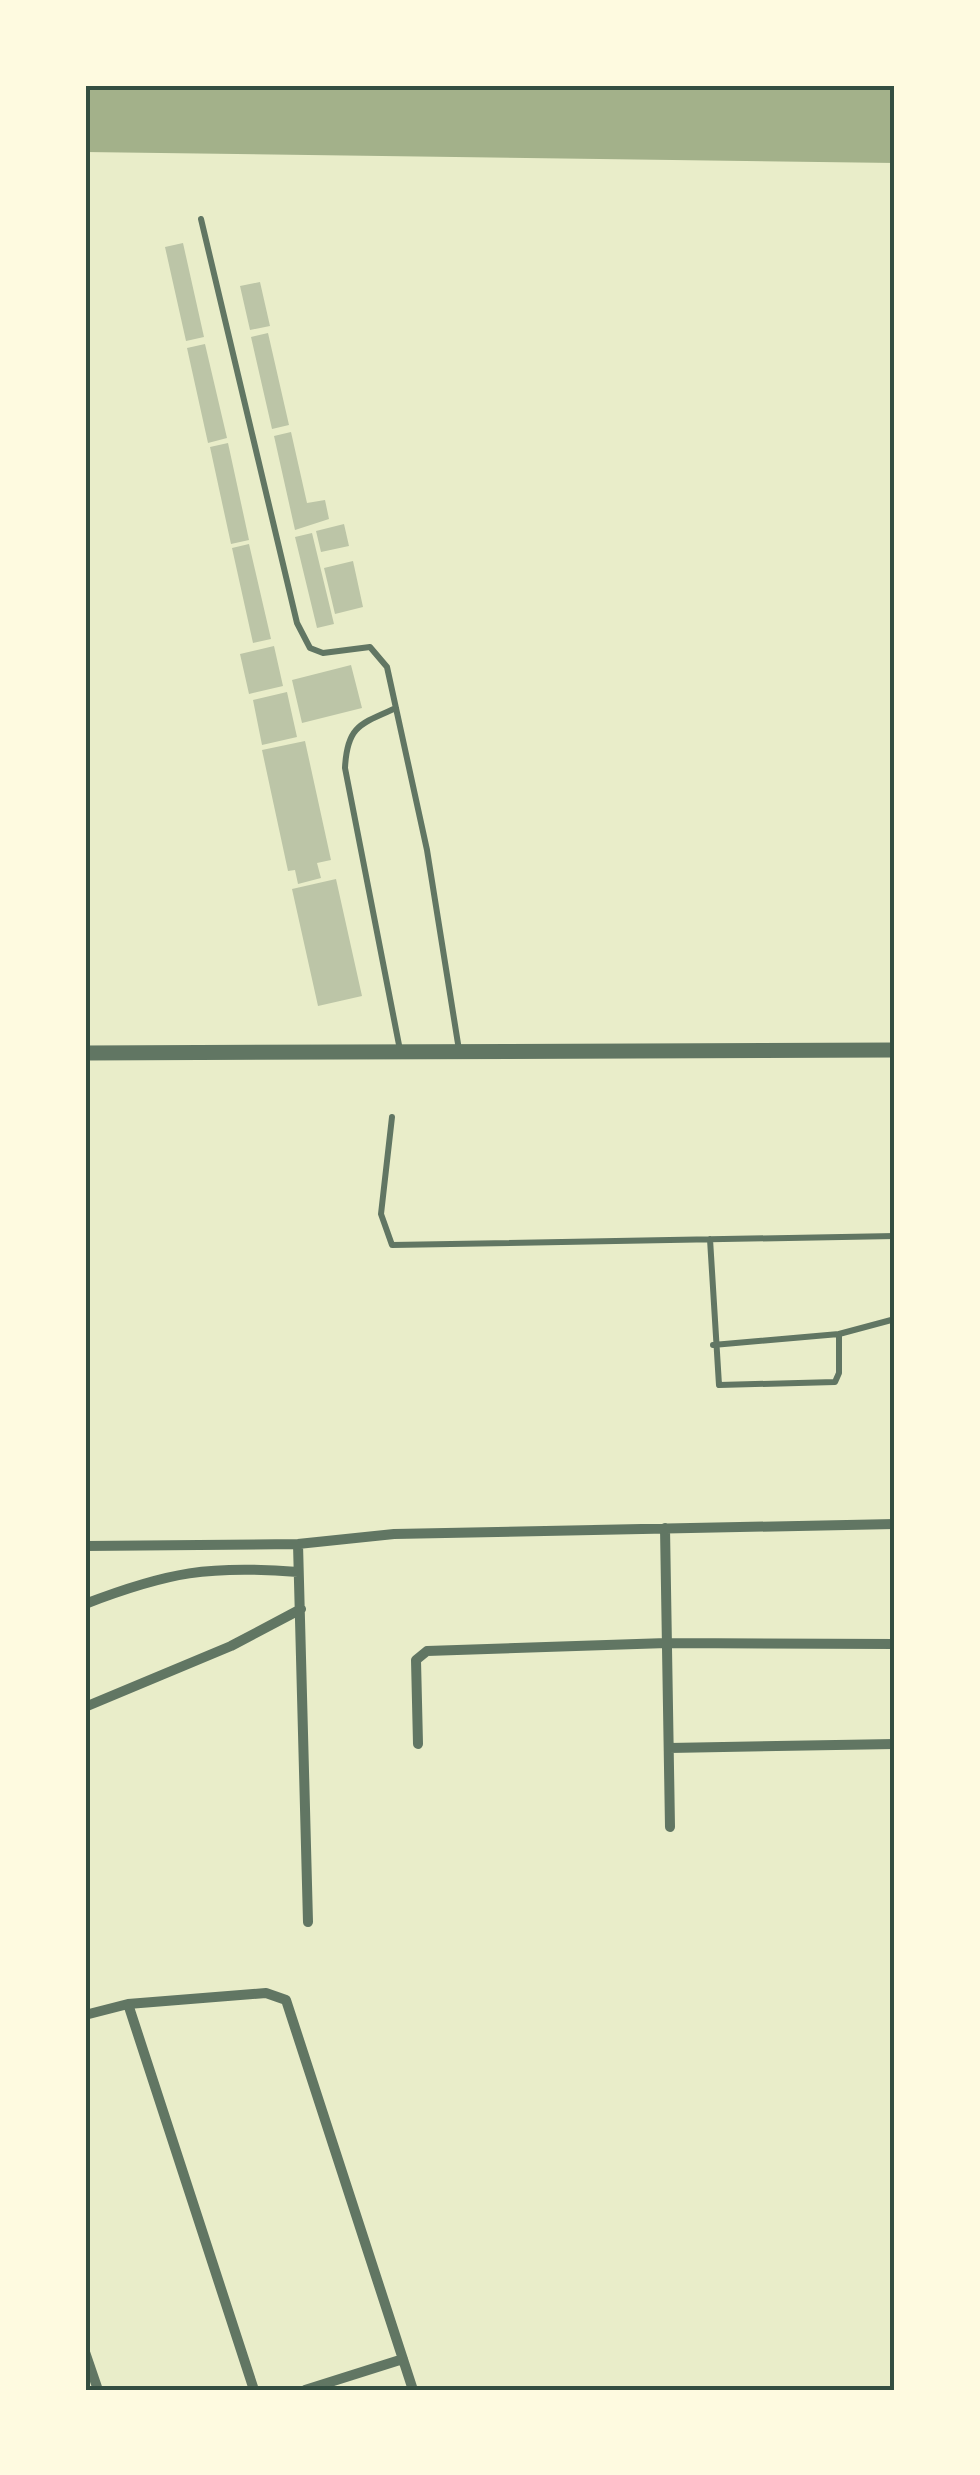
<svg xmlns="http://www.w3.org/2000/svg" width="980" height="2475" font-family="Poppins,sans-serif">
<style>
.water{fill:#a3b18a}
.building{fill:#bcc5a7}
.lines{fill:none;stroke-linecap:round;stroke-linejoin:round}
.service{stroke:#617663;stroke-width:6}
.minor{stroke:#617663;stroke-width:10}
.tertiary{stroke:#617663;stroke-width:15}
.neatline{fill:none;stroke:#344e41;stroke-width:4}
</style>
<rect width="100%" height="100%" fill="#e9edc9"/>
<path class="water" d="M85,85L895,87V163L85,152Z"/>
<path class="building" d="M183,243L204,337L186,341L165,247Z
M260,282L270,326L250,330L240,286Z
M268,333L289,425L272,429L251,337Z
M205,344L227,438L208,443L187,348Z
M291,432L307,503L325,500L329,519L295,530L274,436Z
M228,443L249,540L231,544L210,447Z
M344,524L349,546L321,552L316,531Z
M312,533L334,624L317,628L295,537Z
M249,544L271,639L253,643L232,548Z
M353,561L363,607L335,614L324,568Z
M274,646L283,686L249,694L240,654Z
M351,665L362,708L302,723L292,680Z
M287,692L297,737L262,745L253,700Z
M305,741L331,860L317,863L321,878L298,884L295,870L288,871L262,750Z
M336,879L362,996L318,1006L292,889Z"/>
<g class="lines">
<path class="service" d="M201,219L297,623L310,648L323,653L370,647L387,667L427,850L459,1050
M396,708C360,724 347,726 345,768L400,1050
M392,1117L381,1214L392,1245L895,1236
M710,1239L719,1385L835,1382L839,1373V1334L895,1319
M713,1345L839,1334"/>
<path class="minor" d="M665,1528L670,1827
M298,1544L308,1922
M85,1546L298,1544L394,1534L895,1524
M85,1604C168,1572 209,1565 298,1572
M85,1707L231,1646L301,1609
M418,1744L416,1660L427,1651L667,1643L895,1644
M669,1748L895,1744
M128,2004L254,2390
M85,2015L128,2004L266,1993L286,2000L413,2390
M85,2352L98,2390
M305,2390L403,2359"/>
<path class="tertiary" d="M85,1053L895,1050"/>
</g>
<rect width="980" height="2475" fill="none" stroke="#fefae0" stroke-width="175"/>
<rect x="88" y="88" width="804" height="2300" class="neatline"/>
</svg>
